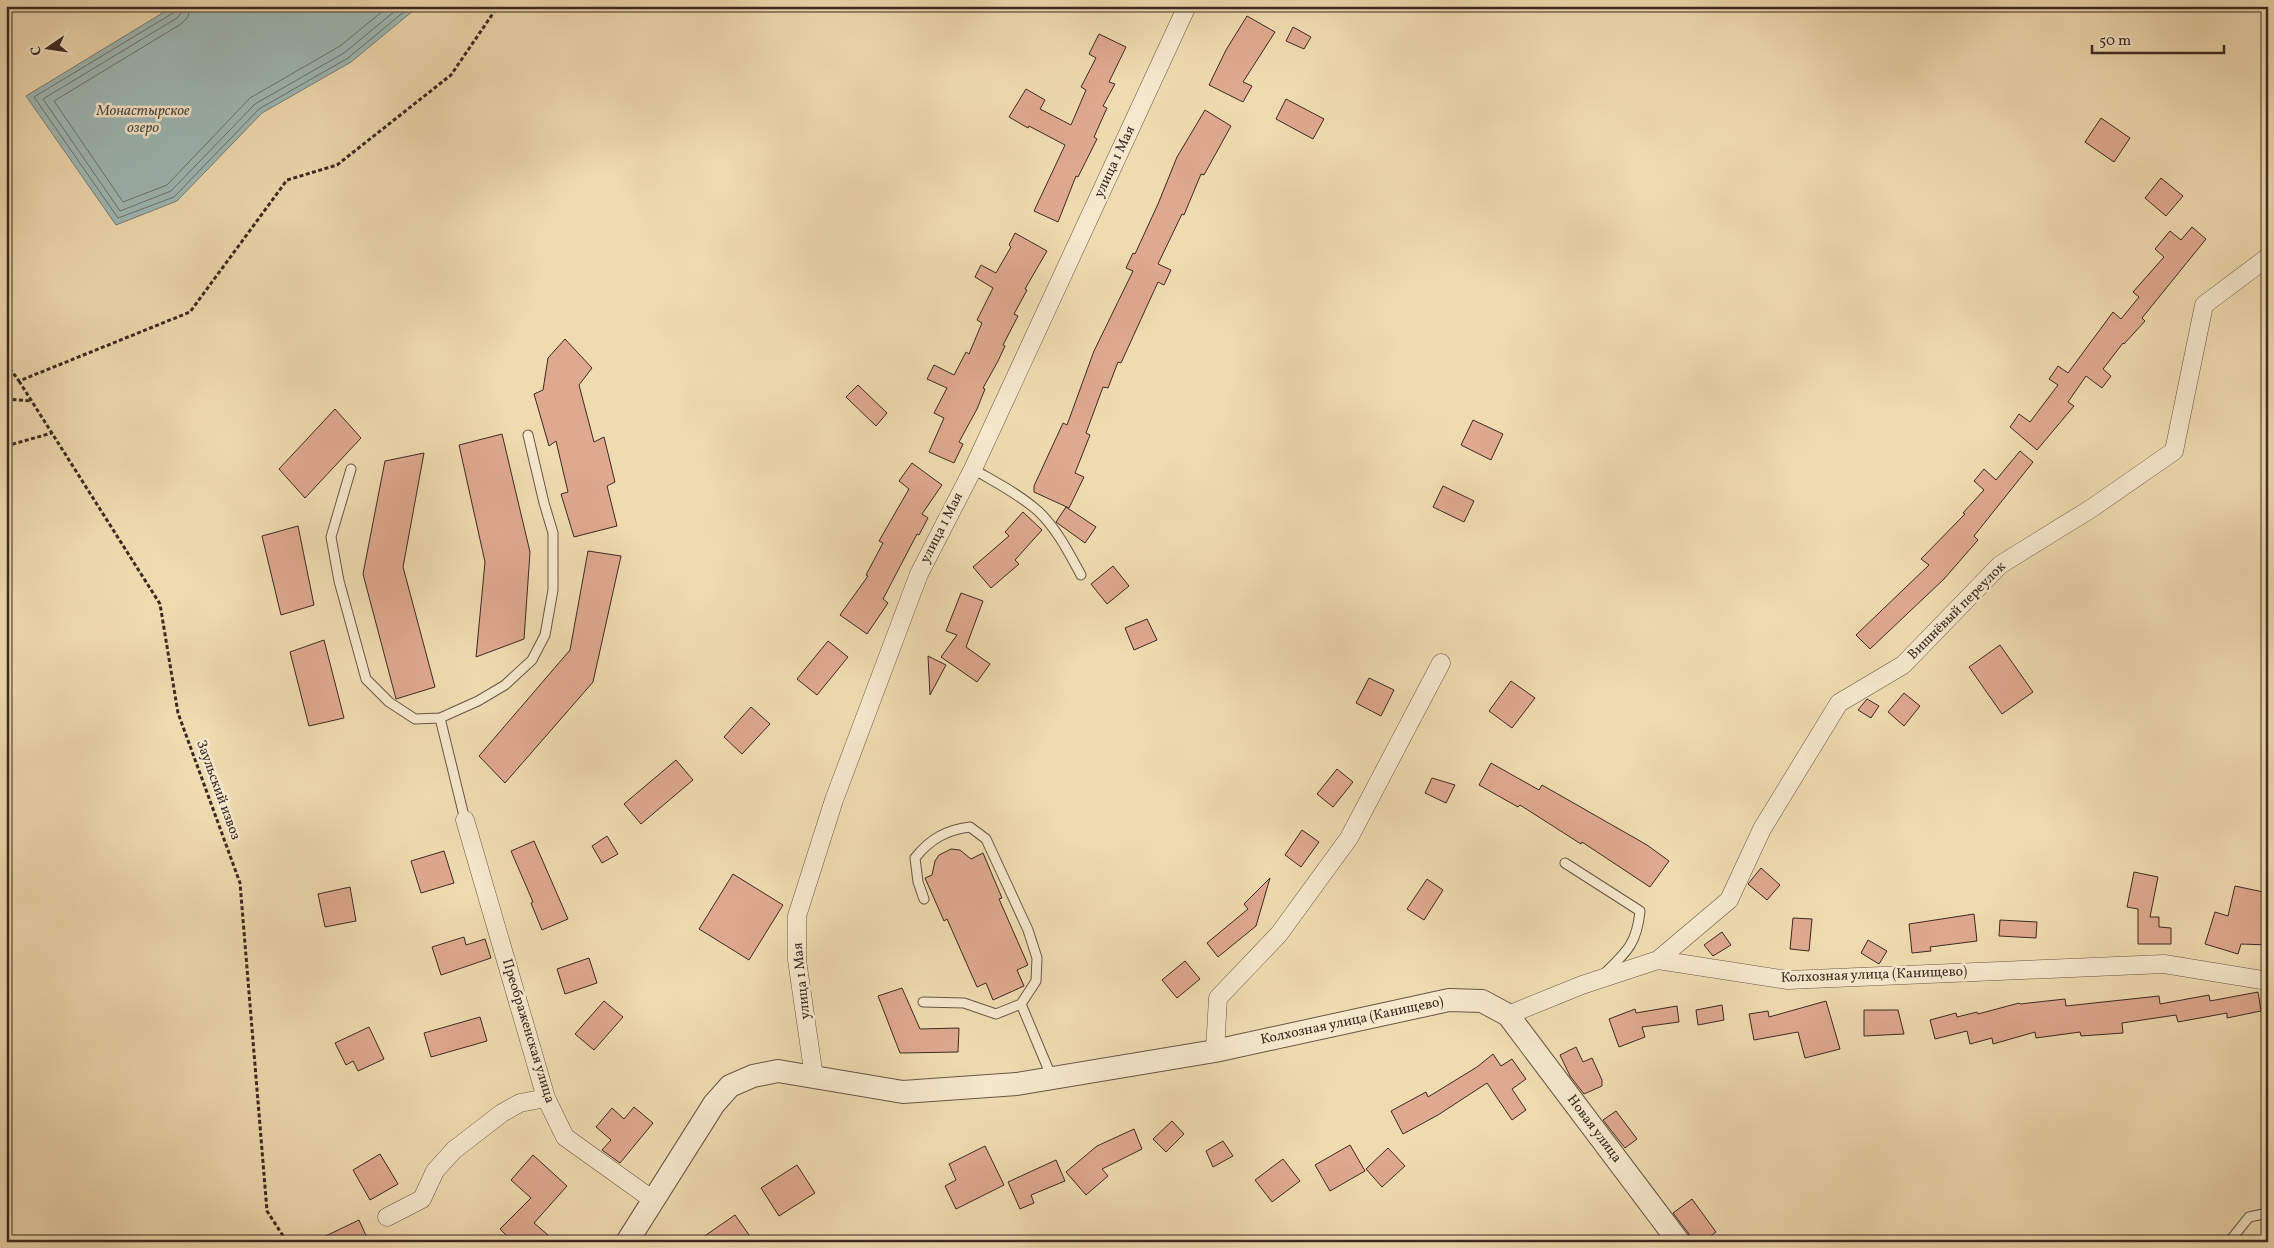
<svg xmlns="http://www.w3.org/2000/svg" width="2274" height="1248" font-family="Vollkorn,serif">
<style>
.water{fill:#9eb9b6;stroke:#76807b}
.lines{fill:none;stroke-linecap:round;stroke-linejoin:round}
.shore{stroke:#6c726c;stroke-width:1}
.building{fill:#dfa98f;stroke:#3b2a23}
.service-casing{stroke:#685646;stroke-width:11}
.minor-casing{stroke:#685646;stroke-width:19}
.tertiary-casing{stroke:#685646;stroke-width:24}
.path{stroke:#3b2a23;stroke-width:3;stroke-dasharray:4 2.5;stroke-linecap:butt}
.service{stroke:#f5e8cc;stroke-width:9}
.minor{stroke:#f5e8cc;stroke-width:18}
.tertiary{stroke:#f5e8cc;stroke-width:22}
.labels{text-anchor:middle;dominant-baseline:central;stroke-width:5;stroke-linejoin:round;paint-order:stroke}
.street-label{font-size:14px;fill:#3b2a23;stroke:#f5e8cc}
.water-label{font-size:15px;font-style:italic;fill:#544e48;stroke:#f5e8cc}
</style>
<rect width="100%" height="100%" fill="#f0dbb1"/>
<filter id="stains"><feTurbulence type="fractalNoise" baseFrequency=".004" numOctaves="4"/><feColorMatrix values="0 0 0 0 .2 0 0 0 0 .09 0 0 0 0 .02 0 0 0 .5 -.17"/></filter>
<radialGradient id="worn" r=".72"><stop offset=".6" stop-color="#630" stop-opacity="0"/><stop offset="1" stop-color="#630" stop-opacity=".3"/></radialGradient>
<path class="water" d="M174,6H419L351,62L262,113L177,201L116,225L26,96Z"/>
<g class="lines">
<path class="shore" d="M176,6L173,13L34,97L118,218L174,197L259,109L348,58L411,6
M182,6L181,13L177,18L43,99L120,211L171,191L255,104L344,53L401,6
M190,6L188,17L181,24L54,101L123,202L167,185L250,98L340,46L389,6"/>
</g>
<path class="building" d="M1247,16L1275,32L1243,82L1252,86L1243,102L1209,85L1226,50Z
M1293,27L1311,37L1304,49L1286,41Z
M1099,34L1126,47L1109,82L1115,84L1103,106L1107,108L1094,137L1097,139L1078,177L1076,176L1058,222L1034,211L1065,145L1029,126L1028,128L1009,117L1026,89L1045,100L1040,109L1071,125L1086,90L1081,87L1096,58L1089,54Z
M1286,99L1324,119L1313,139L1276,119Z
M1205,110L1231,126L1204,175L1201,174L1184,215L1182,214L1158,264L1171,270L1164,285L1158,282L1121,363L1118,362L1108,388L1103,387L1086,433L1090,435L1075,473L1084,477L1069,508L1034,492V486L1063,423L1067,425L1094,351L1133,271L1126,268L1133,253L1135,254L1158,204L1177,157Z
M2101,118L2130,138L2114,162L2085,142Z
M2161,178L2183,196L2166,216L2145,198Z
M2192,227L2206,239L2142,318L2145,321L2124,344L2123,343L2103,369L2111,376L2102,388L2086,376L2068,402L2074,406L2037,450L2010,427L2019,414L2030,422L2058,385L2049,379L2058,366L2068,373L2113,312L2121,319L2139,297L2133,292L2164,257L2155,249L2170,231L2181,240Z
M1015,233L1047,251L1025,289L1027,290L1014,314L1018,316L1003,345L1005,346L998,361L983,388L985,389L977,409L959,442L963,444L954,463L929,452L944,418L934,413L947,388L927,379L934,365L954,375L966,352L969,354L982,323L977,320L993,288L975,277L981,265L996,273L1011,247L1009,245Z
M565,339L592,368L579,385L594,442L604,437L615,482L607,486L617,526L574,537L561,494L568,492L556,441L549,446L534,394L543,390L548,358Z
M858,385L887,413L876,426L846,397Z
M335,409L361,438L305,498L279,469Z
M1473,420L1503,434L1491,460L1461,445Z
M502,434L530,552L524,639L476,657L485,562L459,445Z
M2020,451L2033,462L1974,536L1978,540L1944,579L1870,649L1856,635L1929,565L1921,559L1965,514L1963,513L1984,490L1974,481L1984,469L1996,480Z
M424,453L403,567L435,687L396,699L363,574L385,461Z
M912,463L942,485L922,514L928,518L919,535L917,534L883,599L888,603L867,634L840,615L868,576L866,575L883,543L879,541L909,489L899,481Z
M1443,486L1474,501L1464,522L1433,507Z
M1066,507L1096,527L1085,543L1056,522Z
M1023,512L1042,530L1015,560L1019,564L991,588L973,567L1009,536L1005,532Z
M298,526L314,605L281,615L262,536Z
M588,551L621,556L593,682L505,783L479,756L570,650Z
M1113,566L1129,586L1107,604L1091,584Z
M961,593L983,601L966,647L990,664L977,682L941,657L957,635L946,631Z
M1147,619L1157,640L1134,650L1125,628Z
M324,640L344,718L309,726L290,652Z
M828,641L848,657L817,695L797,679Z
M2000,645L2033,692L2002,714L1969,667Z
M928,656L946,665L930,695Z
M1369,678L1394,690L1381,716L1356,703Z
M1511,681L1535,698L1512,728L1489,711Z
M1904,693L1920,706L1904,726L1888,712Z
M1867,699L1879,706L1871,718L1858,710Z
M751,707L770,724L742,754L724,737Z
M676,760L693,780L641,824L624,804Z
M1491,763L1539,790L1542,785L1647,845L1669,861L1650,887L1582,842L1581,844L1520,805L1518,807L1479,785Z
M1337,769L1353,782L1333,807L1317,794Z
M1432,778L1455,785L1446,803L1425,793Z
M1302,830L1319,842L1301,867L1285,855Z
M607,836L618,854L602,863L592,846Z
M534,841L568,919L542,930L531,903L533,902L511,851Z
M951,849L960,850L971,859L983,853L1002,898L999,899L1028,965L1017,970L1024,986L993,1000L986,983L977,987L947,919L944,921L925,878L932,875L935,861L939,855Z
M444,851L454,883L421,893L411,861Z
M1761,868L1780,885L1767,900L1748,884Z
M2134,872L2158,877L2150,917H2159V927L2171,928V944H2138V909L2127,907Z
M733,874L783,905L749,960L699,929Z
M1270,878L1256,926L1218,957L1207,943L1248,909L1244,904Z
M1427,879L1443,890L1424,920L1407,909Z
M2235,886L2268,893V945L2241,944L2238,954L2205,944L2215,912L2228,916Z
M350,887L356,921L325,927L318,894Z
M1974,914L1977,941L1930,947L1931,951L1912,953L1909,924Z
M1793,918L1812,919L1809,951L1790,949Z
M2000,920L2037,922L2036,938L1999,936Z
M1722,932L1731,945L1713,956L1704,945Z
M464,937L466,945L485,939L491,958L441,975L432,947Z
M1868,940L1887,951L1879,964L1861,953Z
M589,958L597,983L565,994L557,969Z
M1185,961L1200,979L1177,998L1162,980Z
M902,988L920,1029L959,1028L958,1052L900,1053L878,996Z
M2258,992L2261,1011L2227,1018V1013L2178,1022L2176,1015L2122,1023L2123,1033L2081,1036L2080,1032L2036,1038L2035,1032L1993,1044L1992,1038L1970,1044L1967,1031L1935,1039L1930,1020L1956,1013L1957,1017L1977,1012L1978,1014L2019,1003L2020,1004L2065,999L2066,1006L2159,996L2160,1004L2209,995L2210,1001Z
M604,1001L623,1017L594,1050L575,1034Z
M1826,1001L1840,1049L1805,1058L1798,1032L1754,1040L1749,1014L1768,1011L1769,1017Z
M1722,1005L1724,1020L1698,1025L1696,1010Z
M1677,1006L1679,1022L1642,1027L1645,1037L1619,1047L1609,1019L1635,1009L1636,1013Z
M1864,1010H1898L1904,1034L1864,1036Z
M480,1017L487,1041L431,1057L424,1033Z
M369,1027L384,1059L358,1071L353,1061L346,1065L335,1043Z
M1576,1047L1583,1062L1592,1058L1602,1080V1086L1584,1094L1570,1076L1560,1055Z
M1493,1054L1501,1066L1512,1059L1526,1079L1512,1089L1526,1110L1512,1120L1487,1083L1438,1115L1403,1134L1391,1111L1426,1092L1428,1097L1477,1067Z
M634,1107L653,1123L620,1163L602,1150L611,1140L596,1127L612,1108L624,1119Z
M1616,1111L1637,1139L1625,1148L1603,1120Z
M1172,1121L1184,1134L1166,1152L1153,1139Z
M1134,1129L1142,1149L1102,1169L1108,1176L1086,1195L1066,1172L1097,1146Z
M1223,1141L1233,1156L1213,1167L1206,1151Z
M1350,1145L1365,1171L1330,1191L1315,1165Z
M985,1146L1004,1185L956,1209L945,1186L956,1180L949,1164Z
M1388,1148L1405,1166L1382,1187L1366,1169Z
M380,1154L398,1184L370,1200L353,1170Z
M533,1155L567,1186L534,1223L548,1235L541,1242H513L500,1229L531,1198L511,1180Z
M1283,1159L1300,1181L1272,1202L1255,1180Z
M1056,1160L1065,1181L1031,1195L1034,1203L1020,1209L1008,1182Z
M797,1165L815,1193L779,1216L761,1188Z
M1692,1199L1716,1232L1703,1242H1692L1689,1234L1673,1213Z
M735,1215L754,1242H696Z
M359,1220L369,1242H313Z"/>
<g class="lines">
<g class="service-casing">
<path id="service" d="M351,469L331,537L339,581L366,679L389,702L415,719L440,718
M973,469C995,482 1019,494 1038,511C1057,529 1069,553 1081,575
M465,820L440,718L478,701L505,685L532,660L545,635L553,590V533L544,503L528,435
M1565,863L1640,911C1637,943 1627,952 1604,974
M924,899L918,882L915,858C930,839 946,830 970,827L986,839L1028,930L1037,958L1036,981L1021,1004L1052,1078
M923,1002L964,1003L996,1014L1021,1004
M2229,1242L2249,1217L2268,1213"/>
</g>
<g class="minor-casing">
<path id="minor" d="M465,820L546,1098L565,1137L653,1200
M1658,960L1729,900L1762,829L1839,703L1903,665L2000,565L2092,508L2174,451L2204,305L2268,257
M1508,1015L1582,985L1658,960L1788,980L2164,964L2268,981
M1215,1051L1218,998L1279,934L1349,838L1441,663
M814,1077L797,960V916L834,800L919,574L973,469L1187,6
M387,1217L422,1199L435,1171L454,1150L502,1113L520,1103L546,1098"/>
</g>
<g class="tertiary-casing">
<path id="tertiary" d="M627,1242L714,1104L730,1086L753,1076L778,1071L903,1092L1017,1084L1215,1051L1449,1000L1482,1001L1508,1015L1679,1242"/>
</g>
<path class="path" d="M6,363L19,381L190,312L287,180L337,165L451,75L498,6
M19,381L160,604L178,713L240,883L267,1211L287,1242
M6,399L31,401
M6,446L52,433"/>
<use href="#service" class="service"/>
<use href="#minor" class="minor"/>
<use href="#tertiary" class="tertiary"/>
</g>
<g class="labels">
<g class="street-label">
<text transform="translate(1115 162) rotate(-65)">улица 1 Мая</text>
<text transform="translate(942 528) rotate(-63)">улица 1 Мая</text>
<text transform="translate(1957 611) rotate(-45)">Вишнёвый переулок</text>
<text transform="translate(218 790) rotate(70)">Заульский извоз</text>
<text transform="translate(1874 975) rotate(-2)">Колхозная улица (Канищево)</text>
<text transform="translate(802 981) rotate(-96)">улица 1 Мая</text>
<text transform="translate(1352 1021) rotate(-12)">Колхозная улица (Канищево)</text>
<text transform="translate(528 1031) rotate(73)">Преображенская улица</text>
<text transform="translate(1594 1129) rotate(53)">Новая улица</text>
</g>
<g class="water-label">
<text x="143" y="111">Монастырское<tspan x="143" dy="17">озеро</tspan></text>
</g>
</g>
<rect width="2274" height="1248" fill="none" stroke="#f0dbb1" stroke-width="25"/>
<rect x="8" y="8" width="2259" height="1233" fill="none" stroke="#3b2a23" stroke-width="2.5"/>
<rect x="12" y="12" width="2249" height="1223" fill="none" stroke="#3b2a23"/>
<g transform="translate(48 48) rotate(257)" stroke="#f5e8cc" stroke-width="4" paint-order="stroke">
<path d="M0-4L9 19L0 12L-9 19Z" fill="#3b2a23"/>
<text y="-8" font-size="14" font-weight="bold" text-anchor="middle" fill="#3b2a23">С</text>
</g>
<path d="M2092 45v8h132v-8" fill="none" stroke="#3b2a23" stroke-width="2.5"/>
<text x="2099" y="45" font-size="15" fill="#3b2a23" stroke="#f5e8cc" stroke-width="4" paint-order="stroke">50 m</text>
<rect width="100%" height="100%" filter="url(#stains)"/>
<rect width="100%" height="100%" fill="url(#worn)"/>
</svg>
